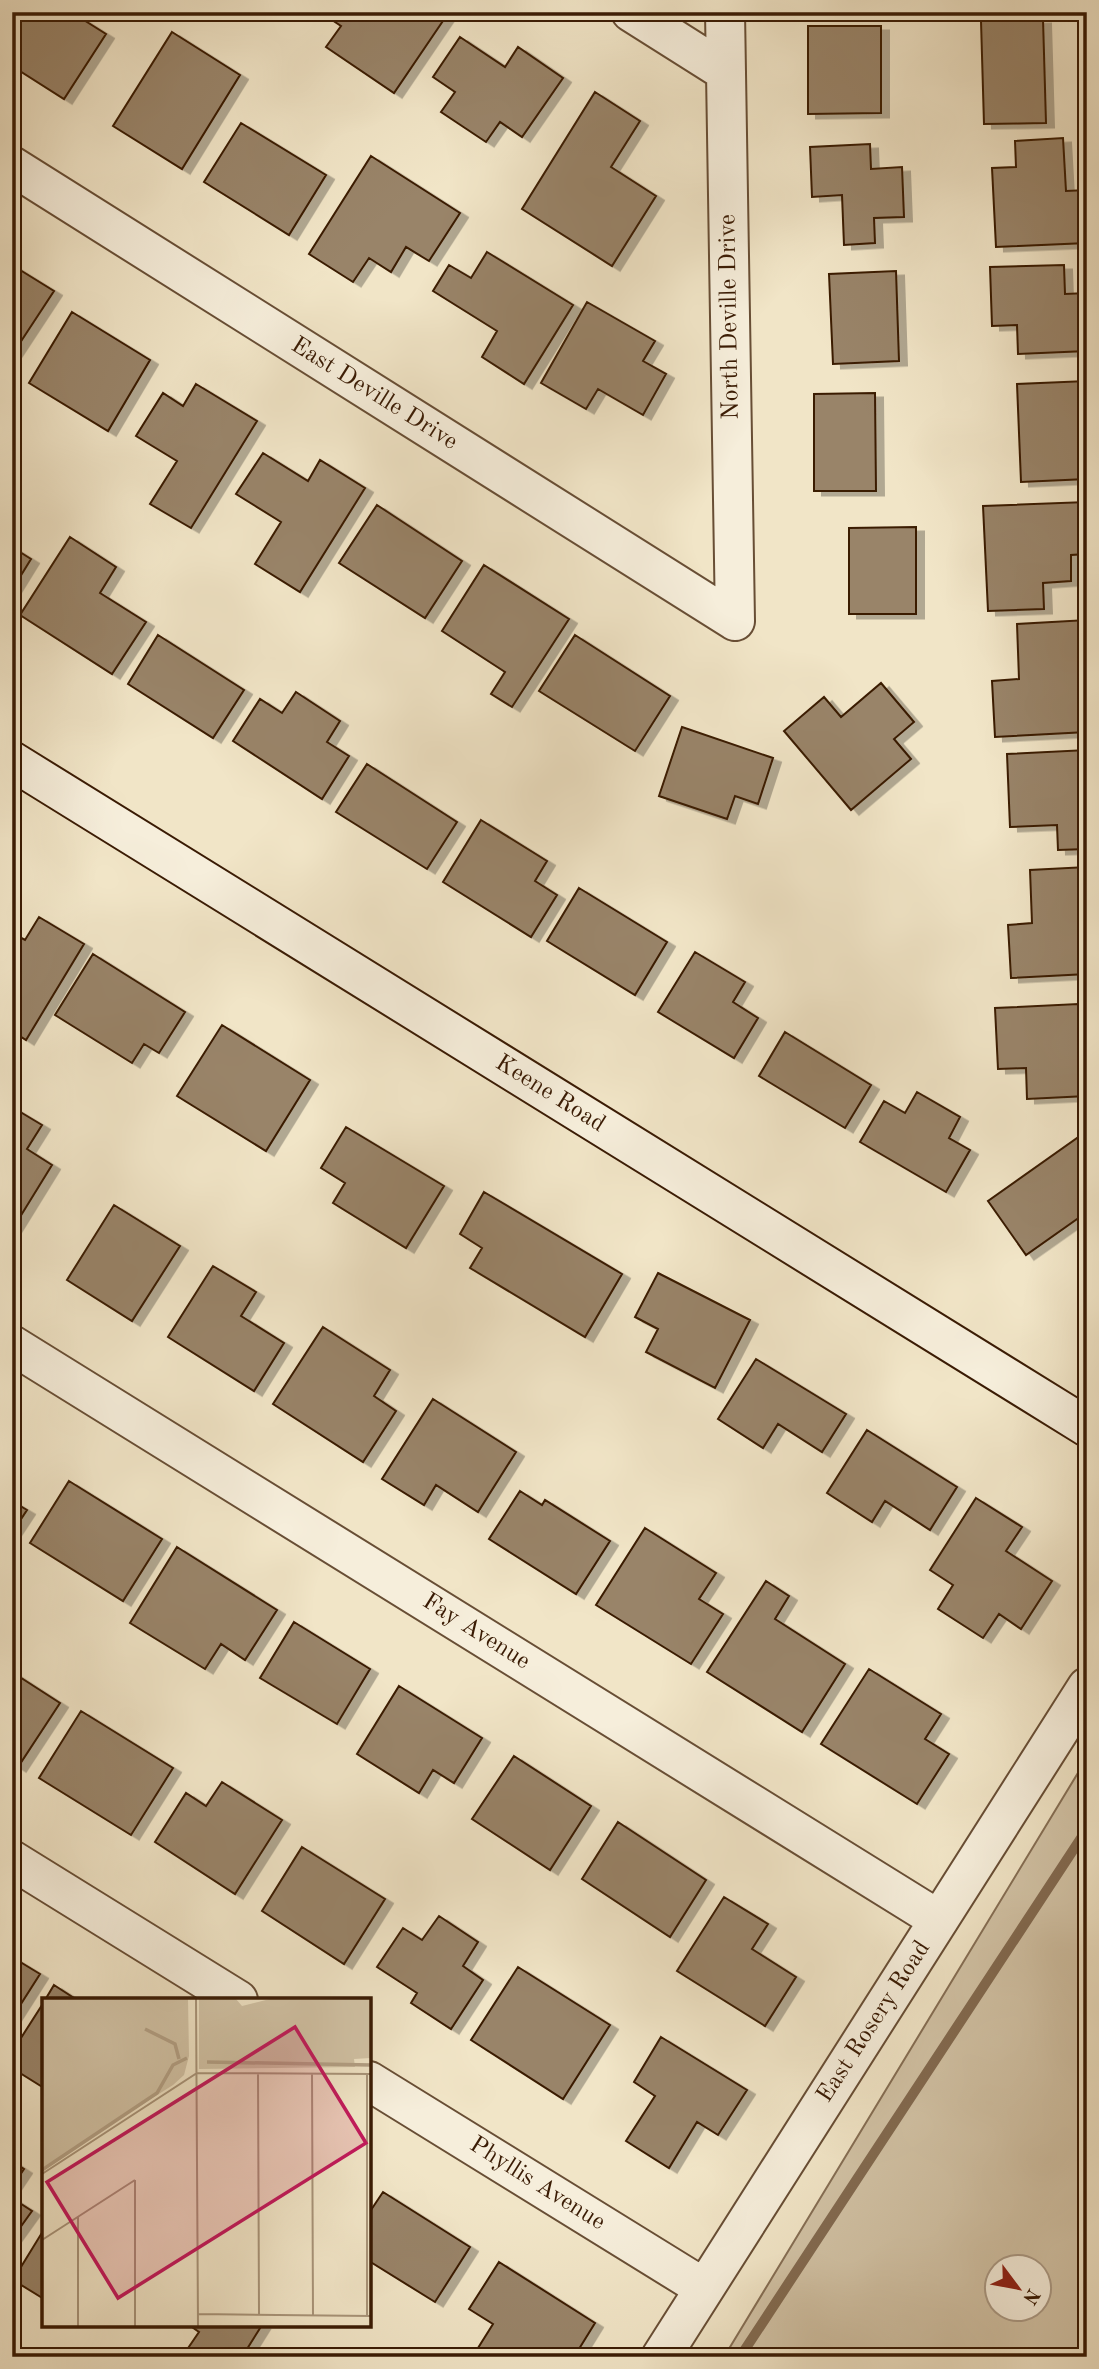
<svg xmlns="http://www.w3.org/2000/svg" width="1099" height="2369" font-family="'Old Standard TT',serif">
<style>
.green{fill:#d2c3a6;stroke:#866f55;stroke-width:2;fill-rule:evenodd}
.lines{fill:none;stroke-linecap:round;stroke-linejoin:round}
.stream{stroke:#836b51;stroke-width:10}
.building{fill:#998469;stroke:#3a1b04;stroke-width:2;filter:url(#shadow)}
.minor-casing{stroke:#684e35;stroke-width:42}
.secondary-casing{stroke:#3a1b04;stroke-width:42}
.minor{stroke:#f6eedb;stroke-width:38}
.secondary{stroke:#f6eedb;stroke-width:38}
.labels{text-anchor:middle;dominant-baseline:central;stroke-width:7;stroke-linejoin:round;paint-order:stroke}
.street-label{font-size:24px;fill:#3a1b04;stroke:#f6eedb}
.inset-river{fill:none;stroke:#b3a085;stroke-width:3.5}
.inset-road{fill:none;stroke:#a89479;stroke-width:2}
.view{fill:#c2185b;fill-opacity:0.15;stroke:#c2185b;stroke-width:3.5}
.inset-edge{fill:none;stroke:#3a1b04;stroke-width:3.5}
</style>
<defs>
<filter id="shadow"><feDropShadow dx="8" dy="4.5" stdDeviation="0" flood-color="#0004"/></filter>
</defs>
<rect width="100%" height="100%" fill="#f1e5c7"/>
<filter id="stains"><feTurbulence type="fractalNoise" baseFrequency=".00286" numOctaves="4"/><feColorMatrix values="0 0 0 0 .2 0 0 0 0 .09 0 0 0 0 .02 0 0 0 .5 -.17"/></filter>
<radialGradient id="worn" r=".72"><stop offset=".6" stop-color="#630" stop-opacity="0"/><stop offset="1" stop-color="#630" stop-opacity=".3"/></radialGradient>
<path class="green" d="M1087,1758V2357H724ZM998,2268H1040V2310H998Z"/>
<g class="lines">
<path class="stream" d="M740,2357L1087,1829"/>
</g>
<path class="building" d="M12,12H71L106,34L64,99L12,66Z
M320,12H449L394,93L326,47L341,26Z
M1043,19L1046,123L984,124L981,21Z
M808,26H881V113L808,114Z
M172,32L240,75L182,169L113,126Z
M460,37L505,67L518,47L563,78L522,137L500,122L486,142L441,112L455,92L433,77Z
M595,92L640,121L611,167L656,196L612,266L522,209Z
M241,123L326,175L289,235L204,182Z
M1063,138L1066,191L1087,190V243L996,247L992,168L1016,167L1015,141Z
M870,144L871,169L902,167L904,217L874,218L875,243L844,245L842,195L812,197L810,147Z
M371,156L460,213L429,261L406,247L391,272L369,258L353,282L309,254Z
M487,252L573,305L524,384L482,357L497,331L433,291L449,265L471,278Z
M12,265L54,291L14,352L12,351Z
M1064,265L1065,294L1087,293V351L1018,354L1017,325L992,326L990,267Z
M896,271L899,361L833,364L829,274Z
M587,302L655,341L643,361L666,374L643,415L598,389L586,409L541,383Z
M72,312L150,360L108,431L29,383Z
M1087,381V479L1021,482L1017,384Z
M196,384L257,421L191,528L150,504L177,461L136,436L163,393L183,406Z
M875,393L876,491H814V394Z
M263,453L308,481L320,460L365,488L300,592L255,564L281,522L236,494Z
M1087,502V554L1071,555V581L1043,583L1044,609L988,611L983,506Z
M377,505L462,561L425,618L339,563Z
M916,527V614H849V528Z
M70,537L116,567L100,593L146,622L112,674L20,615Z
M12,547L31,559L12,590Z
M484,565L569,619L512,707L491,694L505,672L442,631Z
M1087,620V732L995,737L992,681L1019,679L1017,624Z
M158,635L244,690L213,738L128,684Z
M575,635L670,696L635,751L539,691Z
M881,683L914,722L894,739L911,759L851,810L784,731L824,697L841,717Z
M296,692L340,721L327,742L349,756L322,799L233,741L260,699L282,713Z
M682,727L773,758L758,804L735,796L727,819L659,796Z
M1087,750V849L1058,850L1057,825L1010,827L1007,754Z
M367,764L457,822L427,869L336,812Z
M481,820L547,861L535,881L557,895L531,937L443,882Z
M1087,867V974L1011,978L1008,925L1032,923L1030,870Z
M579,888L667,942L635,995L547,941Z
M39,917L84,944L26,1040L12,1031V933L25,940Z
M695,952L745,982L733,1002L758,1018L734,1058L658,1012Z
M93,954L185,1012L159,1053L144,1044L132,1063L55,1015Z
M1078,1004L1079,1035L1087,1034V1096L1027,1099L1026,1068L998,1069L995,1008Z
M222,1025L310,1080L266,1151L177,1096Z
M785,1032L871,1085L845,1128L759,1076Z
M917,1092L960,1117L949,1138L970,1150L946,1192L860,1142L884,1101L905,1113Z
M12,1107L42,1125L27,1149L52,1165L12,1230Z
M346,1127L444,1186L406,1248L333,1203L345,1183L321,1168Z
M1087,1131V1212L1026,1255L988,1201Z
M484,1192L622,1274L585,1337L470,1268L482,1248L460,1234Z
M114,1205L180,1246L132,1321L67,1280Z
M213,1266L256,1292L241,1316L284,1343L254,1391L168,1337Z
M658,1273L750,1320L715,1388L646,1352L658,1329L635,1317Z
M323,1327L390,1370L374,1396L396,1411L363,1462L273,1404Z
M756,1359L846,1414L822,1452L778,1424L763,1448L718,1419Z
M433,1399L516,1452L478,1512L436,1485L424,1505L382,1479Z
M867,1430L957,1487L930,1530L885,1501L872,1522L827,1493Z
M69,1481L162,1539L123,1601L30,1543Z
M520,1491L542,1505L545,1500L610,1541L576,1594L489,1539Z
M976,1498L1022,1527L1006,1551L1052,1581L1021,1629L999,1614L983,1638L938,1609L953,1585L930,1570Z
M12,1501L27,1510L12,1533Z
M645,1528L716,1573L699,1599L723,1614L691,1664L596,1605Z
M177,1547L277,1610L245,1660L221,1644L205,1669L130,1623Z
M766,1581L789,1596L775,1619L845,1664L802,1732L707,1672Z
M294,1622L370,1669L337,1724L260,1678Z
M869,1669L941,1714L925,1739L949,1754L917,1804L821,1744Z
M12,1672L60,1703L18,1767L12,1763Z
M399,1686L482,1738L454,1783L433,1770L419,1793L357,1754Z
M81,1711L173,1768L131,1835L39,1778Z
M514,1756L591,1806L550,1870L472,1819Z
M222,1782L282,1820L235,1894L155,1842L186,1793L206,1806Z
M618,1822L706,1880L670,1937L582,1879Z
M302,1847L385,1899L344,1964L262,1911Z
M724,1897L768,1924L752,1949L796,1977L765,2026L677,1971Z
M439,1916L478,1942L463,1966L483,1980L451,2029L411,2003L417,1993L377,1967L403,1928L422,1940Z
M12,1957L40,1974L12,2018Z
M518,1967L610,2025L563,2099L471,2040Z
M54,1985L77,2000H45Z
M44,2002V2088L12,2068V2052Z
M661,2037L747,2090L718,2135L697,2122L669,2168L626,2141L655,2096L634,2082Z
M12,2161L24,2169L12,2187Z
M383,2192L470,2247L435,2302L369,2261V2213Z
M12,2198L32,2211L12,2239Z
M43,2231L44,2232V2299L13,2280Z
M499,2262L595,2323L574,2357H491L478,2348L493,2324L469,2309Z
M189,2325H262L242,2357H182L199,2332Z"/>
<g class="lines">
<g class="minor-casing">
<path id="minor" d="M631,12L726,72
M725,12L735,621
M12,166L735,621
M12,1345L939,1920
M12,1860L238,2000
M369,2081L704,2288
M661,2357L1087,1687"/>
</g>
<g class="secondary-casing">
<path id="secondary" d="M12,761L1087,1427"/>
</g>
<use href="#minor" class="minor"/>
<use href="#secondary" class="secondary"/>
</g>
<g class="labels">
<g class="street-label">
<text transform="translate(730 317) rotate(-91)">North Deville Drive</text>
<text transform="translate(374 394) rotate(32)">East Deville Drive</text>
<text transform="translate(550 1094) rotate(32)">Keene Road</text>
<text transform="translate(476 1632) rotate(32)">Fay Avenue</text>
<text transform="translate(874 2022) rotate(-57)">East Rosery Road</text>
<text transform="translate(537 2184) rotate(32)">Phyllis Avenue</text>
</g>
</g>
<g transform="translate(42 1998)">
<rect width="329" height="329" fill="#f1e5c7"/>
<path d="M0,1H146L147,58L142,77L131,87L0,170ZM157,1H194L200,8L228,1H329V60L312,61L313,69L157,71Z" fill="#d2c3a6"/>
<path class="inset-river" d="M103,31L133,46L137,61M165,64L329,67M0,172L115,95L131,67L145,60"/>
<path class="inset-road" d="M154,1L156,328M216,76L217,316M270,76L271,317M325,76V317M0,176L155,75L329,76M0,242L93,182M156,316L329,318M36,328V219M93,328V182"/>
<path class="view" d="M253,29L324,145L76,300L5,184Z"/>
<rect width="329" height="329" class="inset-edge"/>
</g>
<rect width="1099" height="2369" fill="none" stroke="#f1e5c7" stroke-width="42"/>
<rect x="14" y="14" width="1071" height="2341" fill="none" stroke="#3a1b04" stroke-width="3.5"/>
<rect x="21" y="21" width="1057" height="2327" fill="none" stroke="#3a1b04" stroke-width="2"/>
<g transform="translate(1018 2288) rotate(122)"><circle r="33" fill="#f6eedb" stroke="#ab9a85" stroke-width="2"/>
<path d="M0-5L12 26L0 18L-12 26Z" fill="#8f2418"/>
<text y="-10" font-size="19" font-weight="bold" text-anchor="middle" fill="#3a1b04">N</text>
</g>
<rect width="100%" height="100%" filter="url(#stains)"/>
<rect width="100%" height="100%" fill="url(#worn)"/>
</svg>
